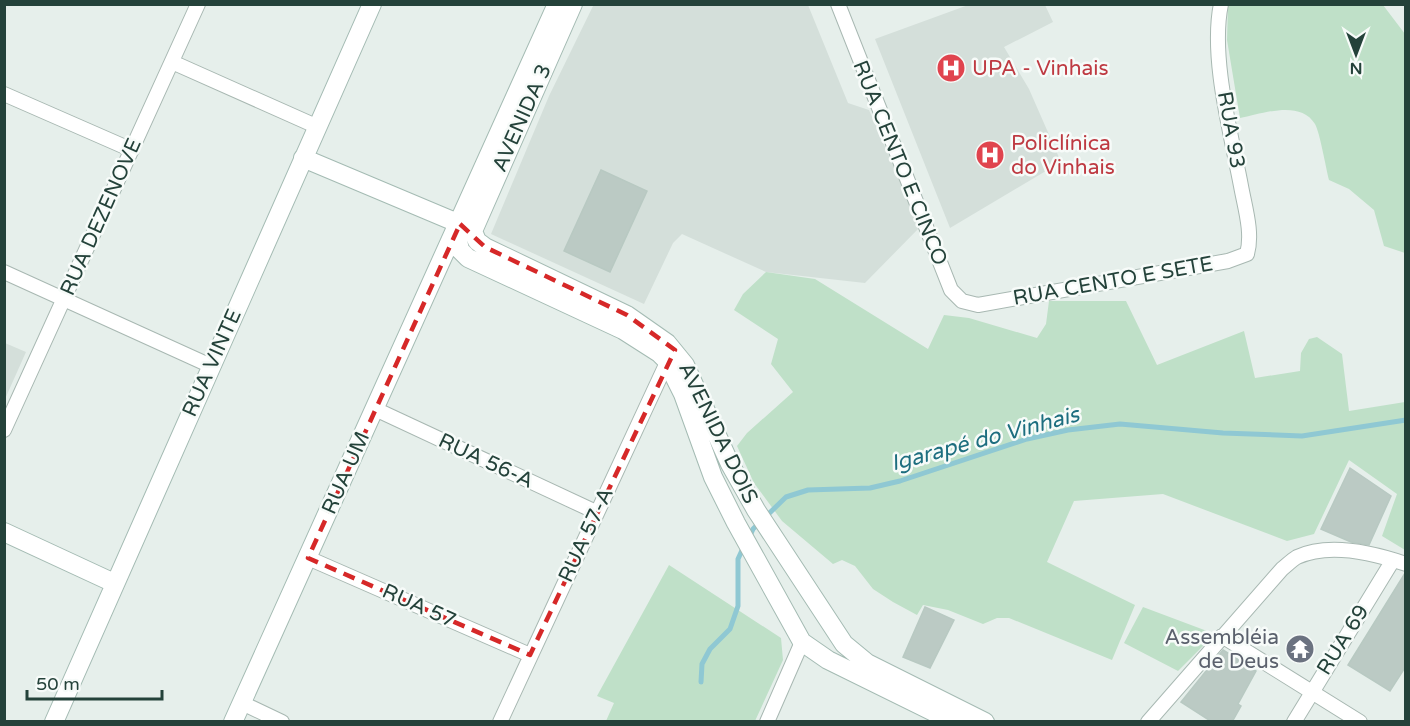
<svg xmlns="http://www.w3.org/2000/svg" width="1410" height="726" font-family="'Varela Round',sans-serif">
<style>
.built{fill:#d4dfda}
.green{fill:#bfe0c8}
.lines{fill:none;stroke-linecap:round;stroke-linejoin:round}
.stream{stroke:#8fc8d3;stroke-width:5}
.building{fill:#bbcac4;stroke:#b8c9c2;stroke-width:1.5}
.street-casing{stroke:#a8b8b2;stroke-width:16}
.secondary-casing{stroke:#a4bbb3;stroke-width:20}
.street{stroke:#fff;stroke-width:14}
.secondary{stroke:#fff;stroke-width:18}
.marked{fill:none;stroke:#d62828;stroke-width:4.5;stroke-dasharray:12 8;stroke-linejoin:round}
.labels{text-anchor:middle;dominant-baseline:central;stroke-width:5;stroke-linejoin:round;paint-order:stroke}
.health-label{font-size:21px;fill:#be3a42;stroke:#f7fbf9;text-anchor:start}
.street-label{font-size:21px;fill:#24423a;stroke:#f7fbf9}
.worship-label{font-size:21px;fill:#5b616d;stroke:#f7fbf9;text-anchor:end}
.water-label{font-size:22px;font-style:italic;fill:#1d6e7f;stroke:#f7fbf9}
</style>
<rect width="100%" height="100%" fill="#e6efeb"/>
<path class="built" d="M594,4L808,5L848,103L869,110L920,227L865,283L766,272L682,234L673,243L644,304L491,234L549,96Z
M971,4L1045,5L1053,22L1004,47L1029,89L1061,162L950,228L875,39Z
M5,343L26,352L5,399Z"/>
<path class="green" d="M1228,5H1383L1405,34V253L1384,246L1374,210L1349,189L1329,180C1326,168 1320,133 1315,124C1300,99 1262,114 1240,118L1227,40Z
M766,272L815,279L928,349L944,315L969,318L1037,338L1046,324L1049,301H1126L1157,365L1244,331L1255,378L1300,371L1301,353L1309,339L1317,337L1342,354L1349,411L1405,402V550L1382,536L1397,494L1349,460L1314,534L1287,541L1163,494L1074,501L1047,562L1135,605L1112,660L1009,618H997L983,624L948,610L923,605L917,615L893,602L873,589L855,566L842,560L833,564L782,521L754,483L737,446L747,433L793,392L771,364L778,339L734,310L743,294Z
M669,565L781,638L783,660L755,721H606L614,703L597,696Z
M1143,607L1215,634L1178,671L1124,643Z"/>
<g class="lines">
<path class="stream" d="M749,538L753,529L786,497L808,490L870,488L900,481L1027,439L1068,430L1120,424L1223,433L1302,436L1406,420
M701,682L702,664L710,649L730,629L738,606V559L744,546"/>
</g>
<path class="building" d="M601,170L647,191L610,272L564,251Z
M1350,468L1391,496L1369,545L1351,542L1321,529Z
M1405,573L1406,666L1390,691L1348,665Z
M925,607L954,620L930,668L903,657Z
M1223,650L1256,671L1238,704L1241,706L1232,722H1212L1181,702Z"/>
<g class="lines">
<g class="street-casing">
<path id="street" d="M838,4L951,290L962,301L978,305L1228,261L1247,254C1253,233 1245,208 1241,186C1231,133 1210,57 1221,4
M172,62L318,127
M4,94L132,150
M4,272L211,366
M375,409L596,512
M4,430L198,4
M308,558L530,655
M1222,636L1360,722
M242,703L282,722
M500,722L670,356
M767,722L802,642
M1148,722L1282,569C1287,565 1292,560 1297,557C1329,542 1374,553 1406,564
M1294,722L1393,560"/>
</g>
<g class="secondary-casing">
<path id="secondary" d="M303,158L460,224L473,231L477,241L485,247L627,315L667,343L685,365L730,464L756,510L844,644L867,663L985,722
M456,231L460,250L468,258L623,330L659,353L666,360L683,394L713,477L736,523L802,642L828,660L954,722
M473,231L573,4
M4,532L114,583
M54,722L372,4
M233,722L557,4"/>
</g>
<use href="#street" class="street"/>
<use href="#secondary" class="secondary"/>
</g>
<path class="marked" d="M460,224L485,247L627,315L675,350L530,655L308,558Z"/>
<defs>
<g id="hospital-disc" transform="scale(1.5)"><circle r="9.5" fill="#e0444e" stroke="#f7fbf9"/><path d="M-5-5h3v3.5h4V-5h3V5h-3V1.5h-4V5h-3Z" fill="#fff"/></g>
<g id="temple-disc" transform="scale(1.5)"><circle r="9.5" fill="#6b7280" stroke="#f7fbf9"/><path d="M0-6L5-2H3V0L6.5 2.5H4V6H1.5V3h-3V6H-4V2.5H-6.5L-3 0V-2H-5Z" fill="#fff"/></g>
</defs>
<g fill-rule="evenodd">
<use href="#hospital-disc" x="951" y="68"/>
<use href="#hospital-disc" x="990" y="155"/>
<use href="#temple-disc" x="1300" y="649"/>
</g>
<g class="labels">
<g class="health-label">
<text x="972" y="68">UPA - Vinhais</text>
<text x="1011" y="143">Policlínica<tspan x="1011" dy="24">do Vinhais</tspan></text>
</g>
<g class="street-label">
<text transform="translate(522 118) rotate(-66)">AVENIDA 3</text>
<text transform="translate(1231 130) rotate(80)">RUA 93</text>
<text transform="translate(900 163) rotate(68)">RUA CENTO E CINCO</text>
<text transform="translate(101 217) rotate(-66)">RUA DEZENOVE</text>
<text transform="translate(1113 281) rotate(-10)">RUA CENTO E SETE</text>
<text transform="translate(212 363) rotate(-66)">RUA VINTE</text>
<text transform="translate(718 433) rotate(64)">AVENIDA DOIS</text>
<text transform="translate(486 461) rotate(25)">RUA 56-A</text>
<text transform="translate(346 473) rotate(-66)">RUA UM</text>
<text transform="translate(586 535) rotate(-65)">RUA 57-A</text>
<text transform="translate(419 606) rotate(24)">RUA 57</text>
<text transform="translate(1343 640) rotate(-58)">RUA 69</text>
</g>
<g class="worship-label">
<text x="1279" y="637">Assembléia<tspan x="1279" dy="24">de Deus</tspan></text>
</g>
<g class="water-label">
<text transform="translate(985 439) rotate(-15)">Igarapé do Vinhais</text>
</g>
</g>
<rect width="1410" height="726" fill="none" stroke="#24423a" stroke-width="12"/>
<g transform="translate(1356 54) rotate(180)" stroke="#f7fbf9" stroke-width="4.5" paint-order="stroke">
<path d="M0-4.5L10 22L0 15L-10 22Z" fill="#24423a"/>
<text y="-9" font-size="16" font-weight="bold" text-anchor="middle" fill="#24423a">N</text>
</g>
<path d="M27 690v9h135v-9" fill="none" stroke="#24423a" stroke-width="3"/>
<text x="36" y="690" font-size="18" fill="#24423a" stroke="#f7fbf9" stroke-width="4.5" paint-order="stroke">50 m</text>
</svg>
